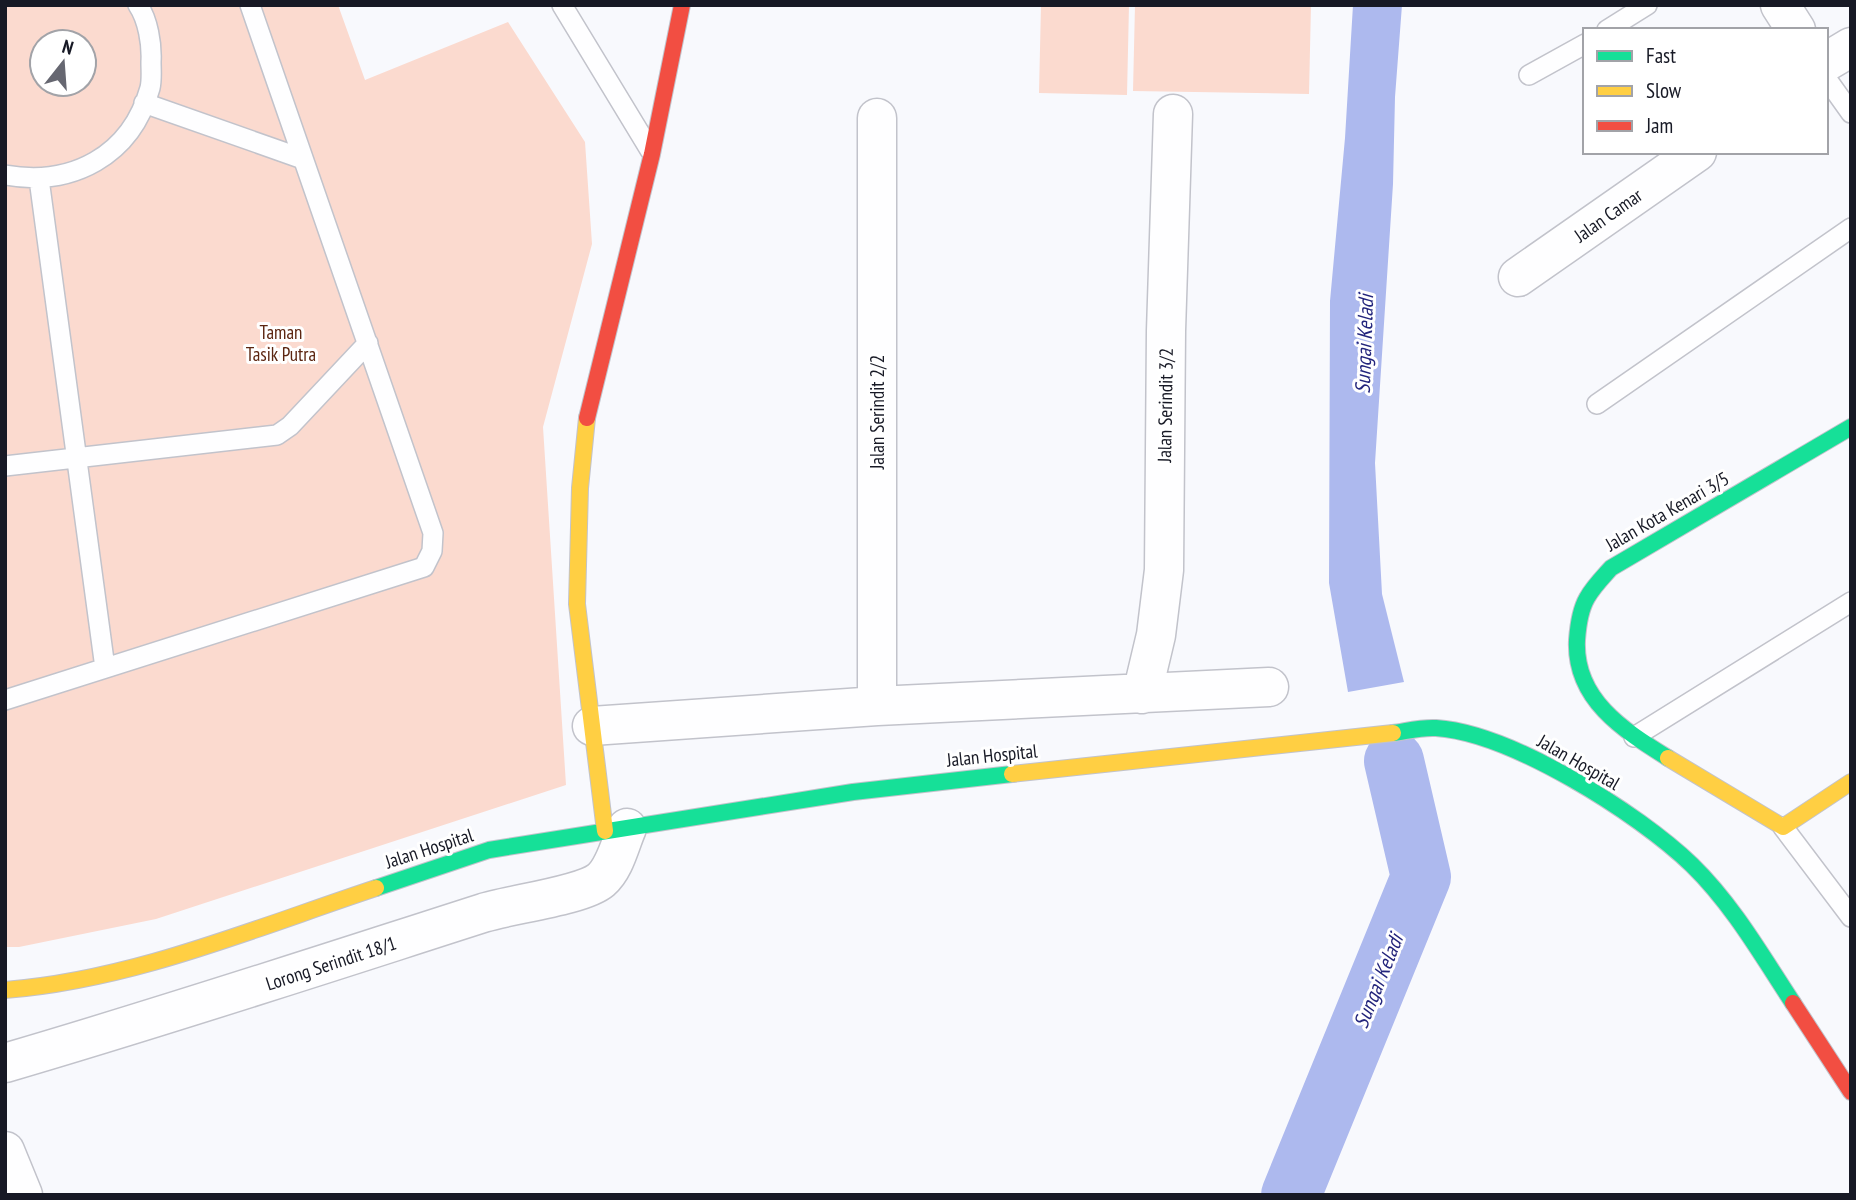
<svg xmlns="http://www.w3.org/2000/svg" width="1856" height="1200" font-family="'PT Sans Narrow',sans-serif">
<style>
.green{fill:#fbdacf;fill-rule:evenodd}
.water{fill:#adb9ee}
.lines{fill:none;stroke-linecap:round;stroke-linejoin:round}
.river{stroke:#adb9ee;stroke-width:60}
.lane-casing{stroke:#c2c3cb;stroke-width:22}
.street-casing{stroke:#c2c3cb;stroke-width:41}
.fast-casing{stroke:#c2c3cb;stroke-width:18}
.slow-casing{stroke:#c2c3cb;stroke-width:18}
.jam-casing{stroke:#c2c3cb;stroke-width:18}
.lane{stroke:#fefeff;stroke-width:19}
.street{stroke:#fefeff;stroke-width:38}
.fast{stroke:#16e098;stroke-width:16}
.slow{stroke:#ffcf43;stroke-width:16}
.jam{stroke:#f24e42;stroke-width:16}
.labels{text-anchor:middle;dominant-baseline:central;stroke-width:6;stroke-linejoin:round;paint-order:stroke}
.street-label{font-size:19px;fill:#171925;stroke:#fff}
.park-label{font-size:19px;fill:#5c2611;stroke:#fff}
.water-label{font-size:21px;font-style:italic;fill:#23257c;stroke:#fff}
</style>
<rect width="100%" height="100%" fill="#f8f9fd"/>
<path class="green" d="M5,5H338L365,80L508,22L585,142L592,244L543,427L566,785L156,919L19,947H5ZM42,42H84V84H42Z
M1041,5H1129L1127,95L1039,93Z
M1135,5H1311L1309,94L1133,91Z"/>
<path class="water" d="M1353,5H1402L1395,97L1393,184L1375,463L1382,594L1404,682L1348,692L1329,583L1330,301L1345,138Z"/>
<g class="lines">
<path class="river" d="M1291,1195L1421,877L1394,761"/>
<g class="lane-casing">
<path id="lane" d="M562,5L650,150
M1607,30L1647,5
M1529,75L1585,44
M1826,78L1851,113
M144,103L303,159
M5,175C72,187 131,156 150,88C152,80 151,70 151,62C152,44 148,20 138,5
M39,179L105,668
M1597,404L1851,228
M5,466L277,435L290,426L368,343
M5,700L424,567L432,551L433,533L250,5
M1634,737L1851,602
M1783,827L1851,917"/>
</g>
<g class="street-casing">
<path id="street" d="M1780,5L1796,30
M1826,62L1851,47
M1518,277L1697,152
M1142,694L1156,635L1164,570L1166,331L1173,114
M877,706V118
M592,726L877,706L1269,687
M5,1063C166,1016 324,964 483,913C511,904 582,896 601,880C615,868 620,844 627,828
M5,1151L23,1195"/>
</g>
<g class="fast-casing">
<path id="fast" d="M1393,733C1407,731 1422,727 1436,728C1511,733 1638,813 1692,865C1733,905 1762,956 1793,1003
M1668,758C1623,730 1574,699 1577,640C1578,626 1580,610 1587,598C1593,587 1603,577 1611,568L1851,427
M376,888L489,850L853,792L1012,774"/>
</g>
<g class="slow-casing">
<path id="slow" d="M587,418L580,488L577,604L605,831
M1668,758L1783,827L1851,782
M1012,774L1393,733
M5,990C133,980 255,928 376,888"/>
</g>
<g class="jam-casing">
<path id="jam" d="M587,418L652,154L682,5
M1793,1003L1851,1092"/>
</g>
<use href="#lane" class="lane"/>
<use href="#street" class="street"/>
<use href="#fast" class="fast"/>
<use href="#slow" class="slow"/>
<use href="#jam" class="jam"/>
</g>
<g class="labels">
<g class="street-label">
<text transform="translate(1608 215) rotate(-35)">Jalan Camar</text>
<text transform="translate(1165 405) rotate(-89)">Jalan Serindit 3/2</text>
<text transform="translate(877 412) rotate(-90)">Jalan Serindit 2/2</text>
<text transform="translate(1667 511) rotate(-30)">Jalan Kota Kenari 3/5</text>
<text transform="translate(992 755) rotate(-6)">Jalan Hospital</text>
<text transform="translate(1579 762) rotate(30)">Jalan Hospital</text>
<text transform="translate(429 848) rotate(-18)">Jalan Hospital</text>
<text transform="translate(331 963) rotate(-18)">Lorong Serindit 18/1</text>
</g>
<g class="park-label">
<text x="281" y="332">Taman<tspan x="281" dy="22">Tasik Putra</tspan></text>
</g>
<g class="water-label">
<text transform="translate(1364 344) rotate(-88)">Sungai Keladi</text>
<text transform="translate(1378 981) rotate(-68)">Sungai Keladi</text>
</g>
</g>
<rect width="1856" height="1200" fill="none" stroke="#171925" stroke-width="14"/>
<rect x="1583" y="28" width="245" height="126" fill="#ffffff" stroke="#a2a3a8" stroke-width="2"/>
<rect x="1597" y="51" width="35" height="10" fill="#16e098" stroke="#a2a3a8" stroke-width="2"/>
<text x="1646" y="63" font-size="21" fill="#171925">Fast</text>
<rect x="1597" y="86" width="35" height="10" fill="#ffcf43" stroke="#a2a3a8" stroke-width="2"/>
<text x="1646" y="98" font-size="21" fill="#171925">Slow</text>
<rect x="1597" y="121" width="35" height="10" fill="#f24e42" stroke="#a2a3a8" stroke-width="2"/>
<text x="1646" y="133" font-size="21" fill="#171925">Jam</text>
<g transform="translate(63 63) rotate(17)"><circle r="33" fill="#ffffff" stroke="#a2a3a8" stroke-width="2"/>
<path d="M0-5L12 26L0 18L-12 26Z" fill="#666771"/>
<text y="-10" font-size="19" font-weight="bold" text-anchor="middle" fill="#171925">N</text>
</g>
</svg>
